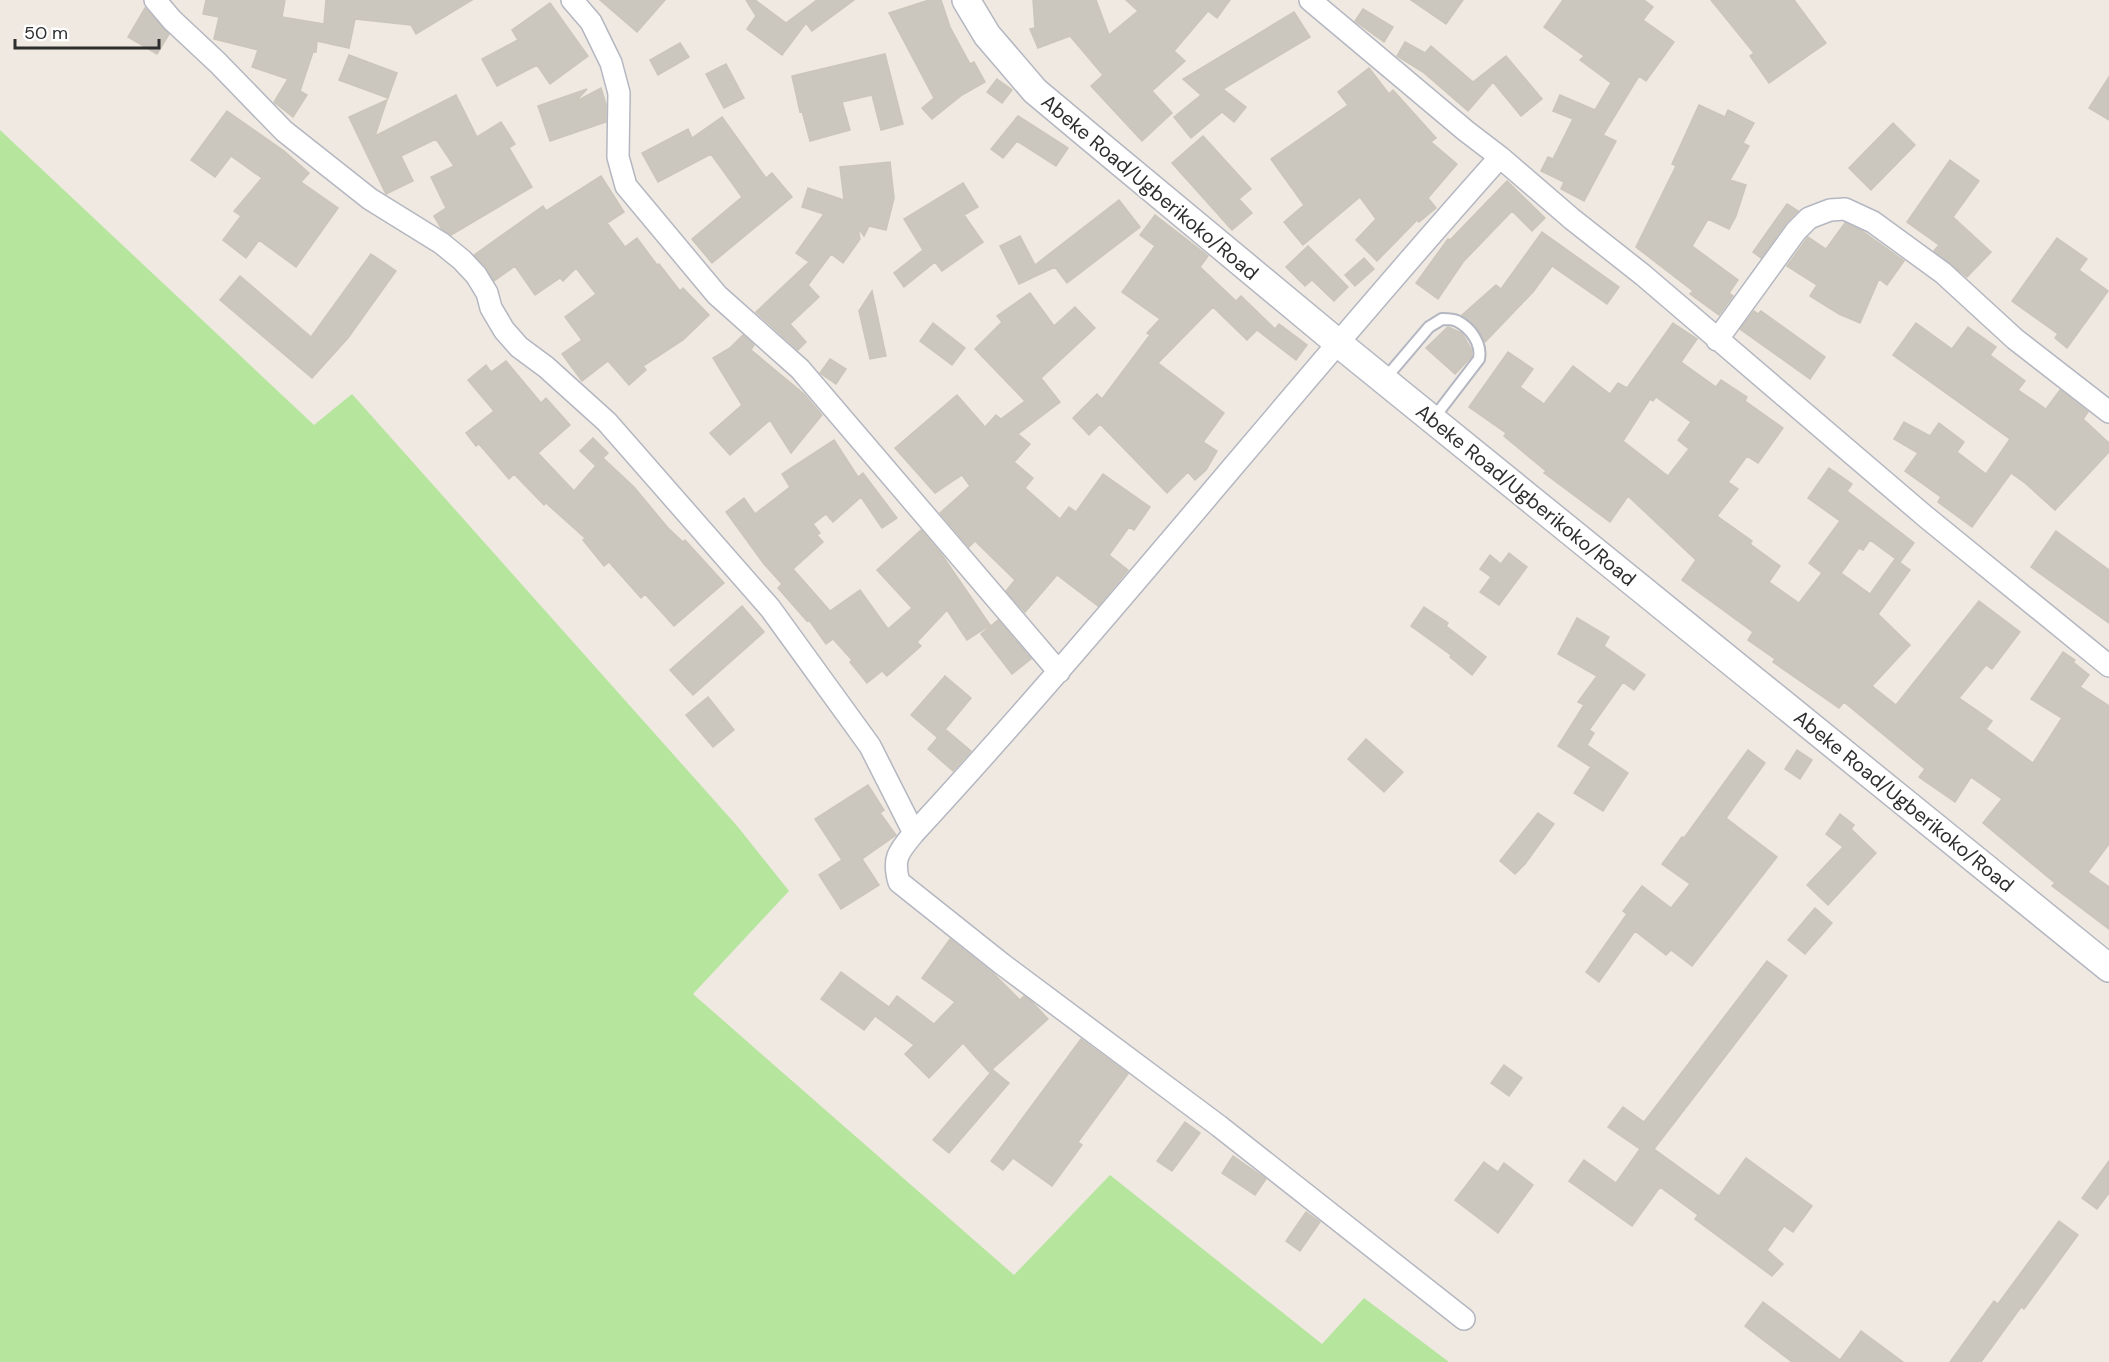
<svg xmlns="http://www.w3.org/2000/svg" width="2109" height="1362" font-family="'DM Sans',sans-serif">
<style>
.green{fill:#b6e59e}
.building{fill:#cbc7bf;stroke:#cbc5ba;stroke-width:1.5;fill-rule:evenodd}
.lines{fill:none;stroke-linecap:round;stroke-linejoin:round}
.service-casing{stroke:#b4b7c1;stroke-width:14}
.minor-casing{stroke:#b4b7c1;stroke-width:24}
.tertiary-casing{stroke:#b4b7c1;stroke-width:30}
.service{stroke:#fff;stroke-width:10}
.minor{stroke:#fff;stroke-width:21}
.tertiary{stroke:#fff;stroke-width:27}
.labels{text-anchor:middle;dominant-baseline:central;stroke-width:4.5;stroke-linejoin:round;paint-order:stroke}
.street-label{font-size:20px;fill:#2e2e2e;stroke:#fff}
</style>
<rect width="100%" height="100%" fill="#efe9e1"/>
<path class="green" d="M0,130L314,425L352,394L738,827L789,891L693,994L1014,1275L1110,1175L1322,1344L1364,1298L1449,1362H0Z"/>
<path class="building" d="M206,0H285L282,17L324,24L326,0H472L416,34L411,25L355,19L349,48L317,41L316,52H313L300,91L307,95L293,117L274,102L288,79L252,67L258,50L214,39L219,17L203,14Z
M600,0H665L637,32Z
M746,0H755L786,23L817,0H854L812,31L806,23L782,55L747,29L756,16Z
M929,0H941L950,27L970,64L974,62L985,82L962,95L932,119L922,108L934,98L889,13Z
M1033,0H1096L1109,35L1138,11L1126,0H1230L1217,18L1208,11L1174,51L1185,61L1152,91L1172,113L1142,141L1091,86L1103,75L1070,36L1038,48L1030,29L1035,28Z
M1411,0H1463L1446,24Z
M1563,0H1644L1653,7L1643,20L1674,42L1646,81L1639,76L1603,135L1616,141L1584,201L1561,189L1564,182L1541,171L1548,157L1553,159L1573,119L1553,111L1560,95L1595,110L1611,83L1580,60L1584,56L1544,27Z
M1711,0H1794L1826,43L1769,83L1750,56L1754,53Z
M550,3L588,56L550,84L537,65L497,86L482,59L518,40L512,30Z
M145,8L169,34L157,54L128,37Z
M1363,9L1393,27L1384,42L1355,21Z
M1294,12L1310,37L1223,89L1246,107L1234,122L1222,112L1191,138L1174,117L1201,95L1183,79Z
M1405,42L1425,53L1431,46L1473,82L1506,56L1542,99L1521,116L1493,82L1468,111L1423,72L1397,56Z
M680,43L689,57L658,75L650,60Z
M885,54L903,124L881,130L872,95L842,102L850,130L810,141L802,111L800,112L792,76Z
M349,55L397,73L388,98L339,80Z
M726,64L744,98L724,108L706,74Z
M1369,68L1389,94L1393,90L1436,138L1431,142L1457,164L1428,198L1436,208L1419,222L1417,220L1377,261L1356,240L1376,219L1360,197L1303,245L1284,222L1304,205L1271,159L1348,105L1338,92Z
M2109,77V120L2089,108Z
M997,79L1012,90L1002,103L987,92Z
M601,88L606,104V122L550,141L538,106L587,89L575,102Z
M456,95L477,137L501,122L515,144L509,148L532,187L451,235L441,228L434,216L446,208L431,177L454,166L436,139L401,156L413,181L386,194L349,117L387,100L375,136Z
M1699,105L1725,117L1728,110L1754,123L1743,143L1749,146L1730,180L1746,185L1736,216L1729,229L1708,219L1692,246L1738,280L1729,293L1733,296L1719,315L1690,294L1693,291L1636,247L1676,166L1672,164Z
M227,111L284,151L309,173L301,182L338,208L296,267L259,240L246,258L223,240L241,216L234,211L262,178L231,156L215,177L191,160Z
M1018,116L1068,148L1056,166L1017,141L1003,158L991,149Z
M722,117L766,178L772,173L792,197L712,263L692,239L742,197L711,154L658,182L642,153L688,129L692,138Z
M1893,123L1915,145L1871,190L1849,168Z
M1203,136L1251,189L1239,199L1252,213L1232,230L1172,163Z
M1950,160L1979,181L1953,217L1991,252L1967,277L1934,251L1939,245L1907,222Z
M890,162L894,198L886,230L869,226L864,236L858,228L860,239L843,263L831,254L808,285L819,297L790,324L806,342L798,350L756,312L809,262L796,253L824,214L802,207L808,188L844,200L840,167Z
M601,176L624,212L607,223L625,247L637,238L657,265L659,264L680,291L683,288L709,315L683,340L643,366L646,370L629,385L608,361L582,381L562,354L582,340L565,317L596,294L576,268L563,281L560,278L535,295L515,266L494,281L485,266L474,255L543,206L546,211Z
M1507,181L1545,218L1532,231L1512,211L1463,262L1438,299L1416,283L1448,239L1450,240Z
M963,183L978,207L964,215L983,242L942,271L935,262L904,287L894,273L923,250L904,219Z
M1119,200L1140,227L1067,283L1055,267L1019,284L1000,246L1020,236L1035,265Z
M1787,204L1798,211L1786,223L1761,258L1753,252Z
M1155,215L1208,256L1200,267L1236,301L1241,296L1275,329L1279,324L1307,345L1296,360L1257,330L1247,340L1213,307L1158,363L1224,413L1203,442L1217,451L1206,470L1195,480L1188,472L1167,493L1100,424L1089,435L1073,418L1097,394L1102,399L1150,335L1147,333L1160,319L1122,292L1155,246L1140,235Z
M1845,223L1862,231L1904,261L1887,285L1879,279L1860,323L1839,314L1810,296L1817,285L1787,266L1808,237L1826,249Z
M1542,232L1619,287L1607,304L1552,266L1533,292L1485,342L1476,327L1462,315L1496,285L1501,289Z
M2057,238L2087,259L2079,270L2108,291L2067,348L2055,338L2058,334L2012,301Z
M1308,246L1348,287L1334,301L1312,280L1305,286L1286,267Z
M371,254L396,271L348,338L312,378L220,300L240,276L311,337Z
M1364,258L1374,269L1355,286L1345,275Z
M872,291L886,356L870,359L859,311Z
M1030,293L1054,326L1075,307L1095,328L1041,378L1060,402L1018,434L1030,444L1014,462L1033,478L1025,488L1060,519L1069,507L1076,512L1103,474L1150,507L1134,530L1129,527L1109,555L1128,570L1098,606L1057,575L1025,612L1006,591L1015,580L975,541L969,547L940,513L970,486L962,475L935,493L895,448L957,395L985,427L996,415L1001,419L1025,401L975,349L1002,322L997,316Z
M1754,311L1758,314L1761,311L1825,357L1810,379L1740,329Z
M933,323L965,348L952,365L920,341Z
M1673,323L1697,339L1681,362L1716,387L1721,380L1747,397L1745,401L1783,428L1758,463L1747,456L1728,482L1738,489L1717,516L1752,541L1750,544L1780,566L1769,582L1799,603L1822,573L1809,563L1840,521L1808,498L1829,468L1852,484L1847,491L1914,543L1900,562L1870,540L1863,550L1859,548L1841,573L1870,594L1895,559L1910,570L1878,614L1910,645L1872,686L1896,705L1979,601L2020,632L1992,669L1986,665L1959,698L1992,721L1986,729L2033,763L2062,718L2031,699L2063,652L2075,660L2073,662L2089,675L2080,687L2109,706V844L2088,872L2109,887V929L2052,886L2055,883L1983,823L2002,799L1971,777L1955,802L1919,777L1925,769L1844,702L1839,708L1773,662L1775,659L1748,640L1753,632L1682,580L1696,560L1628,496L1610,522L1544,473L1546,471L1504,436L1506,433L1469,407L1508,352L1533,369L1520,387L1544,404L1573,366L1610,394L1618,383L1627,388ZM1656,397L1691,422L1678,440L1689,449L1668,476L1623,441L1650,399L1653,401Z
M1916,323L1952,349L1968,327L1996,347L1990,355L2025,381L2018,390L2046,409L2060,390L2088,412L2083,419L2109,443V452L2055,510L2025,483L2011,473L1972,527L1938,502L1941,497L1905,471L1918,453L1894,439L1904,422L1930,436L1939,423L1964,442L1957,452L1986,474L2010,439L1893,355Z
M1448,327L1462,333L1471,349L1472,356L1455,374L1426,348Z
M743,335L754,345L751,350L804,394L822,415L791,453L770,420L730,455L710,433L742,405L713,358L730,348Z
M830,359L846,369L836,384L820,373Z
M506,361L541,403L546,398L570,425L538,453L574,491L600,461L596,466L580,451L593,438L608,453L603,458L634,487L668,528L683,542L685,540L724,583L674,626L645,594L641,598L609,562L604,566L583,540L585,538L546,503L544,505L514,474L509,479L479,444L476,446L466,433L494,411L468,380L486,365L491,372Z
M834,440L858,477L863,473L897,518L882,528L861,497L833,522L826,514L813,524L820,533L817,535L823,542L793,569L830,611L860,590L888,629L912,608L877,570L921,530L942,555L990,625L967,640L947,610L917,642L921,646L887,676L882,671L867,683L850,662L852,660L833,639L826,644L809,620L807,621L778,588L782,584L764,564L726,512L744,498L755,514L790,487L782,474Z
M2056,531L2109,570V623L2031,567Z
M1509,553L1527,567L1499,605L1480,592L1491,577L1480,569L1490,555L1501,564Z
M742,606L764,632L693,695L670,670Z
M1424,607L1448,623L1446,626L1486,657L1472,675L1450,657L1451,655L1411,626Z
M1577,618L1609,637L1604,646L1645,675L1634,690L1623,682L1589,730L1594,733L1587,745L1628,773L1603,811L1574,793L1591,767L1558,746L1584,705L1578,702L1597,676L1558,654Z
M998,620L1031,659L1012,674L981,634Z
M945,676L971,698L938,738L911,715Z
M708,697L734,730L713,747L686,715Z
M945,729L971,751L953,771L928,749Z
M1366,739L1403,772L1384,792L1348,759Z
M1748,750L1765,763L1726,818L1777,857L1692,966L1671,950L1666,955L1635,931L1599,982L1586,972L1627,914L1623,911L1642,886L1671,908L1690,884L1662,864L1682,837L1684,838Z
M1797,750L1812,760L1800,779L1785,769Z
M868,785L884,810L880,813L896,835L862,859L879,885L841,909L819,875L842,860L815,819Z
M1538,813L1554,824L1525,864L1515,874L1500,861Z
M1840,814L1854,825L1851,829L1876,853L1828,905L1807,885L1843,847L1826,834Z
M1815,908L1832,923L1805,954L1788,940Z
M950,939L994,974L1020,1000L1024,996L1033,1003L1048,1019L989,1072L963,1043L929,1078L905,1054L914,1045L875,1016L864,1030L821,999L841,972L889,1007L897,996L934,1024L955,1002L922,978Z
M1767,961L1787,976L1654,1149L1719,1196L1746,1158L1812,1206L1793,1232L1784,1226L1767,1250L1783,1264L1772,1276L1695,1219L1698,1215L1660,1187L1632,1226L1569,1181L1584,1160L1616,1183L1640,1149L1608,1127L1623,1107L1644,1122Z
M1081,1039L1128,1074L1078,1142L1082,1145L1052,1186L1013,1158L1003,1170L991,1161Z
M1504,1065L1522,1078L1509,1096L1491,1083Z
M993,1070L1009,1083L949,1153L933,1140Z
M1185,1122L1200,1133L1172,1171L1157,1161Z
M1233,1156L1266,1179L1255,1195L1222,1173Z
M2109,1161V1193L2097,1209L2082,1198Z
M1484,1162L1498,1172L1504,1163L1533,1185L1498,1233L1455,1200Z
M1306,1212L1320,1222L1300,1251L1286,1241Z
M2059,1221L2078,1235L2024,1309L2021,1307L1981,1362H1950L1994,1301L1998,1304Z
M1763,1302L1840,1360L1861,1331L1903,1362H1792L1745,1326Z"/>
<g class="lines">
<g class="service-casing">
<path id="service" d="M1384,380L1429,327L1442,319C1446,319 1453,319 1457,321C1471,328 1482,344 1479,359L1433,419"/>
</g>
<g class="minor-casing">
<path id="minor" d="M155,0L172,20L218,63L284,131L370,199L441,243L462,260L476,275L487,293L491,308L504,330L519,347L546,367L607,422L770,608L870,746L914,833
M572,0L591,22L611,63L619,93L618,157L626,186L717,295L800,369L1059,672
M1310,0L1466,131L1500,157L1572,219L1643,275L1926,517L2109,666
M1717,340L1796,231L1809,218L1830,210L1845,209L1873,222L1943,273L2015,339L2109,412
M1464,1319L1219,1126L1002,964L899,882C892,858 899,851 914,833C1116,614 1301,379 1500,157"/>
</g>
<g class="tertiary-casing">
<path id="tertiary" d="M966,0L987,35L1035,91L1090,137L1338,343L2109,968"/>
</g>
<use href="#service" class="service"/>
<use href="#minor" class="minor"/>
<use href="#tertiary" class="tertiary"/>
</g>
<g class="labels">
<g class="street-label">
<text transform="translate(1150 187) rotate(40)">Abeke Road/Ugberikoko/Road</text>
<text transform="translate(1526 495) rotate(39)">Abeke Road/Ugberikoko/Road</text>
<text transform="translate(1904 801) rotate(39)">Abeke Road/Ugberikoko/Road</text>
</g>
</g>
<path d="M15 39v9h144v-9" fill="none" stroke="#2e2e2e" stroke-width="3"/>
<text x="24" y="39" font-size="18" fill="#2e2e2e" stroke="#ffffff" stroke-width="4.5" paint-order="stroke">50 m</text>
</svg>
